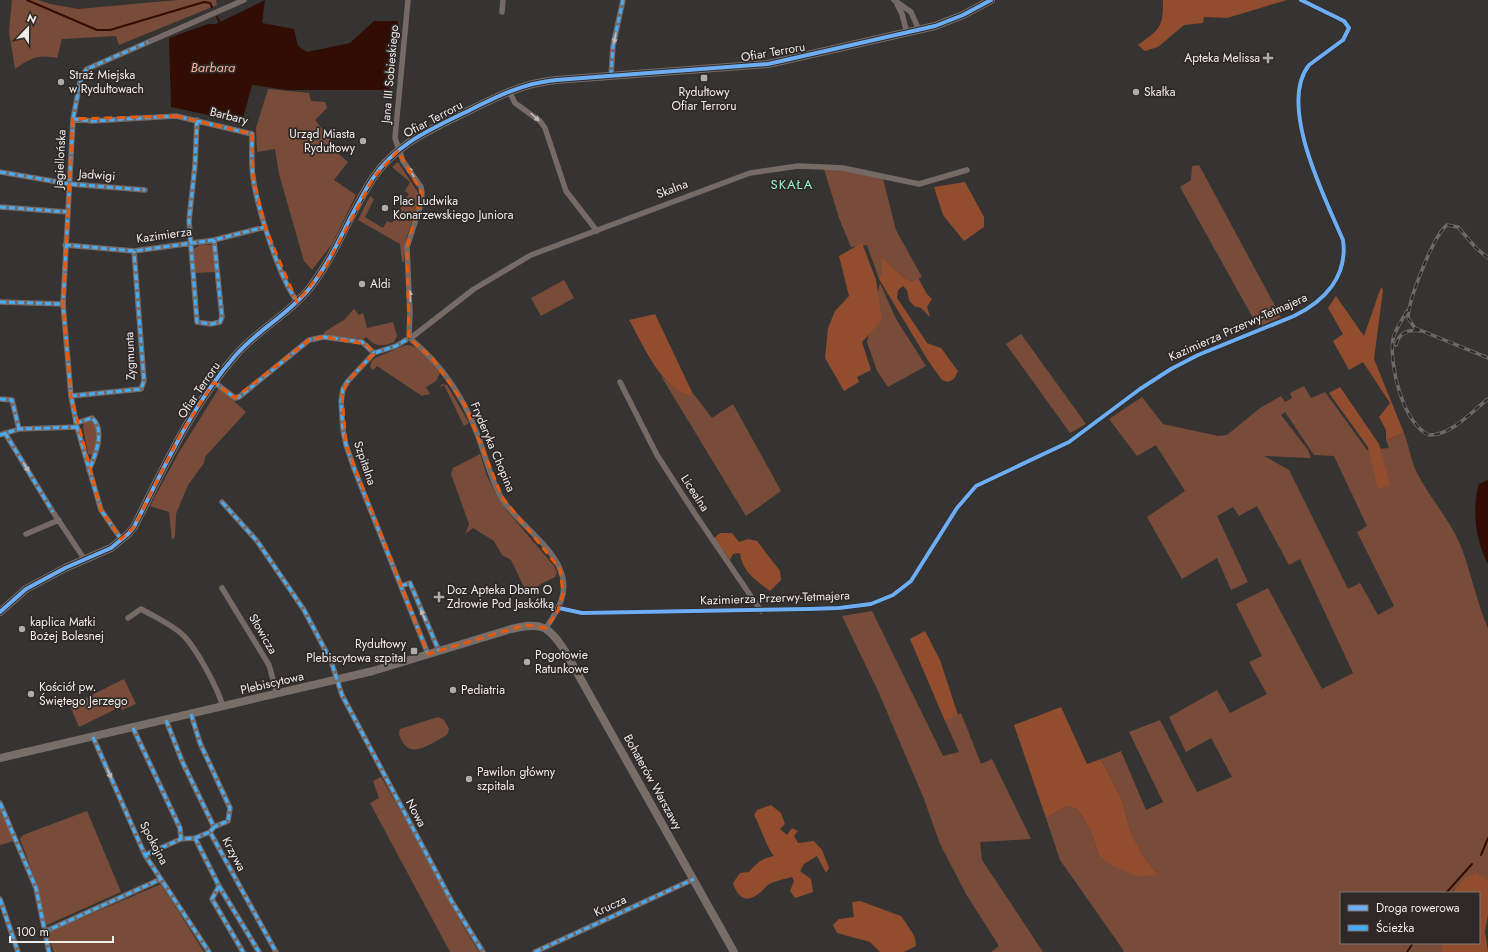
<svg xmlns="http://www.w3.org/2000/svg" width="1488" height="952" font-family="Jost,sans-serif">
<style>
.green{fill:#794c3a;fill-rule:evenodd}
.forest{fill:#924d2f}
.water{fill:#310d04}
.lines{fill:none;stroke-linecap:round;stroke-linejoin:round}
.stream{stroke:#310d04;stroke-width:2}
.street{stroke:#766a67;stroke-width:5.5}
.secondary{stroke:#796d68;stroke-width:8}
.rail-casing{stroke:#6f6966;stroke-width:3.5}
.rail{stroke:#2e2926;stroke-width:2;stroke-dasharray:6;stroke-linecap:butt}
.quiet{stroke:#46acf6;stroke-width:3;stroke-dasharray:6 3;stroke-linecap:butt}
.cycleway-casing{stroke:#2e2926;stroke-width:6}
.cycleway{stroke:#6dadf4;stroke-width:4}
.oneway{fill:#bfb8b6}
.marked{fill:none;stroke:#e8590c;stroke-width:3;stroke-dasharray:8 5;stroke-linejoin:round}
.poi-dot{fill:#afacaa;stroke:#2e2926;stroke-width:1.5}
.labels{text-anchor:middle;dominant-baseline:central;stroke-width:3.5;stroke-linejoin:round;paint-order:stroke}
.street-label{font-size:12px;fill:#f0ecea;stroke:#2e2926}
.poi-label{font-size:12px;fill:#f0ecea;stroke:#2e2926;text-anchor:start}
.water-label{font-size:13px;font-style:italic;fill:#f7b499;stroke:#2e2926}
.neighbourhood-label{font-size:13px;letter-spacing:1px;fill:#93f0d1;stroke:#2e2926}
</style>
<rect width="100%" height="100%" fill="#363432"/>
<path class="green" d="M12,0H38L50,4L78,9L178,0H216L217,5L119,45L116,36L62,39L57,58C37,54 31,58 15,69L9,31Z
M268,89L309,93L311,101L325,102L327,108L315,120L337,147L335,151L348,162L334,180L356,195L332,244L312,270L304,261L279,174L275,149L257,152L256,128Z
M398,162L419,194V201L406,239L404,262H402L400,244L358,220L370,196L374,199L365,217L383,228L387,221L392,223L409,194L405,191L410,182L392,167Z
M1199,165L1281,317L1258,327L1180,187L1191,180L1192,166Z
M824,169L843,170L883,179L896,230L922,277L912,282L902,276L882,257V272L879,279L867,245L851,247L839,218Z
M202,244L211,245L214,249L215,272L195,273L193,249Z
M564,280L574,298L541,316L531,298Z
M880,283L896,319L926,366L888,387L877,371L867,342Z
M354,309L359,315L363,313L367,328L393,322L397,336L394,342C381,347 376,347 366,337L364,339L325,335L324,332L344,320Z
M1021,334L1086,424L1070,433L1006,344Z
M406,345C422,345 431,362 440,373L436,381L426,387L430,394L422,396L377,366L373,370L370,367L372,361L375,358Z
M661,376L682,393L690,397L692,392L712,418L733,404L781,491L746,516Z
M442,384L447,385L469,423L464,426L444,385L440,387Z
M1304,386L1311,398L1325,392L1367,450L1389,448L1386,440L1404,433C1409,446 1411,461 1417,473C1430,498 1449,519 1460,544C1471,571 1476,601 1488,628V881L1453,890L1452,893H1341V943H1442V952H1122L1124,951L1060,860L1046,818L1067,806L1077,809L1090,829L1099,856L1158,875L1144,857L1131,833L1122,800L1101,759L1121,751L1146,810L1163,802L1129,732L1160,720L1197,792L1232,777L1211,738L1186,752L1169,717L1217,690L1230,713L1267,694L1249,662L1262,656L1236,604L1268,588L1322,689L1353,673L1300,559L1289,565L1257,506L1239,516L1233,507L1217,516L1248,582L1231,590L1217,558L1182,579L1147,517L1185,491L1156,445L1137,456L1109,419L1142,397L1163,424L1218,436L1227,435L1260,408L1281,396L1285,402L1292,398L1290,393ZM1285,412L1314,455L1334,456L1367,526L1357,532L1394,606L1378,615L1360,583L1348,589L1289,470L1264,456L1311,458L1308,450L1281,415Z
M219,388L246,412L205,457L204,463L188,485L176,514L175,536L172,540L169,512L150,506L178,454Z
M91,421L94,423L97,434L94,455L88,454L83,427L84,423Z
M480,454L487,476L497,496L508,512L554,566L557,572L555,577L539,585L532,594L524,591V587L511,560L502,555L494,541L473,528L465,534L469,524L451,474L453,468Z
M872,611L943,756L959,752L945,721L961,713L981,764L992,759L1031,839L980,842L982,860L1043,952H991L999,946L966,894L940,844L924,799L879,693L842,616Z
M124,679L136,704L122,710L120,707L79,727L70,706Z
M438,717L444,720L449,729L447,735C429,744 408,763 399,734L400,729Z
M381,777C415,834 443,895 479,952H450L370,803L379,798L373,781Z
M0,809L14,841L0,845Z
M87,811L121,892L47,925L44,921L38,887L20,839L23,835Z
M161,884L204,952H54L47,933Z"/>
<path class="forest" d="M1163,0H1287L1227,18L1204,17L1203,23L1184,25L1158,47L1145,51L1138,45C1160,29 1163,28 1163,0Z
M965,182L984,217V227L964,241L943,215L934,187Z
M862,243L876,280L882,320L862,342L871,370L857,377L859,382L844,391L825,358L828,328L835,311L849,296L839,256Z
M882,257L902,276L912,282L918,278L927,294L932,299L927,307L930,317L921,308L914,306L909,300L907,290L903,286L898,290L897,298L927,343L941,348L958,371L954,379L948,382L942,380L929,362L879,279L882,272Z
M1381,287L1383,290L1374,359L1404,433L1386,440V430L1379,417L1390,403L1363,362L1349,370L1333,341L1343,334L1328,308L1336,296L1364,336Z
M655,314L692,392L691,397C659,385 645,348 629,320Z
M1340,387L1379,444L1390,485L1378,489L1368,447L1329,393Z
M720,533H732L739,542L748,539L757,541L780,571L781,580L770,591C756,580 742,572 740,553L733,554L730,560L714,538Z
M925,631L940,660L958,715L945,721L910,639Z
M1061,707L1087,764L1101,759L1122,800L1131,833L1144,857L1158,875L1137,876L1113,866L1099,856L1090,829L1077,809L1067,806L1046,818L1014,725Z
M771,805L781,813L785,824L780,829L787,835L792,828L798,831L794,836L798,843L814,841L822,850L829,868L826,873L817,856L804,864L800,871L811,879L813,892L795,898L790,891L794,881L792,877C785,879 774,881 768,885C764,888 762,892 758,894C745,904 737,896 733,883L740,873L749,872C757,863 762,858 774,856C766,847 761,827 754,815L757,810Z
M1476,873L1486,878L1488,881V915L1485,931L1488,952H1442V943H1479V893H1452L1465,878Z
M860,901L901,916L912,932L915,938L916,946L904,952H880L870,942L837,933L833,925L839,919L854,917L852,902Z"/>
<path class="water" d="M265,0L262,23L294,29L298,46L307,52L350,43L374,21H398L389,90H287L252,85L242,122L171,107L169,38L208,24H216Z
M1488,480V564C1476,541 1471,510 1479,484Z"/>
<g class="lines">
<path class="stream" d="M27,0L97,30H110L204,2L210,3L212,7
M217,17L221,25
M1481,855L1488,838
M1446,893L1472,864
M1407,952L1413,943"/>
<path class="street" d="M408,0L395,138L403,161L421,187L422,193L421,204L407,247L410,314L409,335
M894,0L911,12L919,30
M897,4L902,14L907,33
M502,12L503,0
M611,76L613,46L623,0
M509,91L515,103L540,121L545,128L566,191L597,231
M73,119L92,121L176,116L252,134C252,148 251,163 253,177C257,207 279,278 297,301
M197,120L195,165L189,221L197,322L211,324L220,322L222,317L214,240
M0,172L70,184L145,190
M0,207L68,212
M65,245L134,251L214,240L265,227
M0,302L63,304
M412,337L474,289L531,255L750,173L798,166L823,167L843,168L919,184L967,170
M406,340L396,346L374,353L348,381L343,389L341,402L343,430L346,445L355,471L428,654
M412,340C440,363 463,396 476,431C485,453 490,479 502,499C517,522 550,544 560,569C570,592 558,610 546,628
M214,382L235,398L239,397L309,340L324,337L362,342L374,353
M620,382L657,455L695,514L761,611
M71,396L141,389L144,381L134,251
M0,399L12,400L19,429
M76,423L92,418C106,430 95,456 89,470
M5,433L53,512L85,560
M0,435L19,429L77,427
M222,502L257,541L304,610L331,661L342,695L452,902L483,952
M26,534L59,520
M121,539L101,510L77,427L71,396L63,304L73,119L81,77L87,69L244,0
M401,586L410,583L439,651
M222,588L269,665L277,694
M559,608L582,613L809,609L839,608L871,604L893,595L911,581L957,508L976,486L1069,442L1140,389L1171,369L1198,355L1294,316C1325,301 1348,276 1343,240C1326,200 1277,105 1309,65L1343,40L1349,28L1344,21L1301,0
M128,618L141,609C155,617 171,624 183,635C196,648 218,688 223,707
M191,714L200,743L230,808L228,821L214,827
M166,720L182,761L214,827L210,832L276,952
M133,728L180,828L181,839L195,838L219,886L259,952
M93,737L145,855L209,952
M0,803L36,888L49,952
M195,838L210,832
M145,855L181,839
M219,886L212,899L243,952
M0,899L18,952
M44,932L161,879
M535,952L694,879"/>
<path class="secondary" d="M0,612L26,589L65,568L111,548L128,534L134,527C164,468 191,406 235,356C257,330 288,315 309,289C336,255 349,214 373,178C396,144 431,129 466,112C496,97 523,83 556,80L768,64L935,26L963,15L991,0
M0,758L373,671L511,629C541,622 548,625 565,651L734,952"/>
<g class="rail-casing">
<path id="rail" d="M1488,258L1476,248L1458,227L1447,225C1433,236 1408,301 1408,318L1415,328L1488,358
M1407,311C1402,320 1395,330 1393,339C1389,366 1403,423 1429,435C1451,436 1472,411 1488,399
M1396,345C1399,333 1408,329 1420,331"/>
</g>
<use href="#rail" class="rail"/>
<path class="quiet" d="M611,76L613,46L623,0
M73,119L92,121L176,116L252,134C252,148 251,163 253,177C257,207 279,278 297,301
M197,120L195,165L189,221L197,322L211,324L220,322L222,317L214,240
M0,172L70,184L145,190
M0,207L68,212
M65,245L134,251L214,240L265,227
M0,302L63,304
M406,340L396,346L374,353L348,381L343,389L341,402L343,430L346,445L355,471L428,654
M214,382L235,398L239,397L309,340L324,337L362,342L374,353
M71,396L141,389L144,381L134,251
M0,399L12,400L19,429
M76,423L92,418C106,430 95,456 89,470
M5,433L53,512
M0,435L19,429L77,427
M222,502L257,541L304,610L331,661L342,695L452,902L483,952
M121,539L101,510L77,427L71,396L63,304L73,119L81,77L87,69L148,42
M401,586L410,583L439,651
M191,714L200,743L230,808L228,821L214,827
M166,720L182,761L214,827L210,832L276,952
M133,728L180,828L181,839L195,838L219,886L259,952
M93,737L145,855L209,952
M0,803L36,888L49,952
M195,838L210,832
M145,855L181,839
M219,886L212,899L243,952
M0,899L18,952
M44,932L161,879
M535,952L694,879"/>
<g class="cycleway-casing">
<path id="cycleway" d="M559,608L582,613L809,609L839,608L871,604L893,595L911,581L957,508L976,486L1069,442L1140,389L1171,369L1198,355L1294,316C1325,301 1348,276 1343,240C1326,200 1277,105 1309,65L1343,40L1349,28L1344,21L1301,0
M0,612L26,589L65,568L111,548L128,534L134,527C164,468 191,406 235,356C257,330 288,315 309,289C336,255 349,214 373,178C396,144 431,129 466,112C496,97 523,83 556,80L768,64L935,26L963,15L991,0"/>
</g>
<use href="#cycleway" class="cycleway"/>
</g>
<defs><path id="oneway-solid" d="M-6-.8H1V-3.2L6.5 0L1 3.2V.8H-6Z"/></defs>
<g class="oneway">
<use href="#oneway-solid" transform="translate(615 38) rotate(101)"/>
<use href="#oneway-solid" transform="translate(535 117) rotate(42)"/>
<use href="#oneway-solid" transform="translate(411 172) rotate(-124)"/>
<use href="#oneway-solid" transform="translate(410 296) rotate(-93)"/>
<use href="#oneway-solid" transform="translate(26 467) rotate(59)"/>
<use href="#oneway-solid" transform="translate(423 615) rotate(-113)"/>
<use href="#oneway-solid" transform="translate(109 773) rotate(66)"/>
</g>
<path class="marked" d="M176,116L252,134L253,177L265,227L297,302L325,268L374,177L398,151L422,193L407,247L409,338L432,358L465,405L502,497L560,569L563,593L558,611L546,628L525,625L428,654L346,445L342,395L348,381L374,353L366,344L324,337L309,340L235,398L214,382L180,435L134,527L121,539L101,510L71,396L63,304L73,119Z"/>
<g class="poi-dot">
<path d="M1266 52h4v4h4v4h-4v4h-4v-4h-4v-4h4z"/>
<rect x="700" y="74" width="8" height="8" rx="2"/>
<circle cx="61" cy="82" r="4"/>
<circle cx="1136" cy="92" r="4"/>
<circle cx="363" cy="141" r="4"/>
<circle cx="385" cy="208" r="4"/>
<circle cx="362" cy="284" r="4"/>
<path d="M437 591h4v4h4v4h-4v4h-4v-4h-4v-4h4z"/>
<circle cx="22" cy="629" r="4"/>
<rect x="410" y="647" width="8" height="8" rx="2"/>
<circle cx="527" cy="662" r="4"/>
<circle cx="453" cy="690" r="4"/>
<circle cx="31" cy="694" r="4"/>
<circle cx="469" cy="779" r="4"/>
</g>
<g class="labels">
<g class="street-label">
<text transform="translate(773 52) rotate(-10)">Ofiar Terroru</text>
<text transform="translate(390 74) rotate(-85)">Jana III Sobieskiego</text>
<text transform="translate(229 116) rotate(14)">Barbary</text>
<text transform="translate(433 119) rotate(-28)">Ofiar Terroru</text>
<text transform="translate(60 159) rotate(-87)">Jagiellońska</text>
<text transform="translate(97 175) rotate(4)">Jadwigi</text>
<text transform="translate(672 189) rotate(-21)">Skalna</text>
<text transform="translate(164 235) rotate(-8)">Kazimierza</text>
<text transform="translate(1238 327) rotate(-24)">Kazimierza Przerwy-Tetmajera</text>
<text transform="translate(130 356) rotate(-92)">Zygmunta</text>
<text transform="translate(199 390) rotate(-56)">Ofiar Terroru</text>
<text transform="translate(493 447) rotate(67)">Fryderyka Chopina</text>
<text transform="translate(365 463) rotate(71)">Szpitalna</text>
<text transform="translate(695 493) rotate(57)">Licealna</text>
<text transform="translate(775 598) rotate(-2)">Kazimierza Przerwy-Tetmajera</text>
<text transform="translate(263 634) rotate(60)">Słowicza</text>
<text transform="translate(272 683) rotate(-13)">Plebiscytowa</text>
<text transform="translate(653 782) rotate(61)">Bohaterów Warszawy</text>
<text transform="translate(416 813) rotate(62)">Nowa</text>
<text transform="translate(154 843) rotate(62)">Spokojna</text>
<text transform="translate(234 854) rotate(62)">Krzywa</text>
<text transform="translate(610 906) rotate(-25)">Krucza</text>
</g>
<g class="poi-label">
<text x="1260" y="58" text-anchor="end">Apteka Melissa</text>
<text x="69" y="75">Straż Miejska<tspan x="69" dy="14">w Rydułtowach</tspan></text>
<text x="704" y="92" text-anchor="middle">Rydułtowy<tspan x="704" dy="14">Ofiar Terroru</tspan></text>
<text x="1144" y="92">Skałka</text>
<text x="355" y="134" text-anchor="end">Urząd Miasta<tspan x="355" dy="14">Rydułtowy</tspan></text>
<text x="393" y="201">Plac Ludwika<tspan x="393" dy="14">Konarzewskiego Juniora</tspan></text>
<text x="370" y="284">Aldi</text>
<text x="447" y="590">Doz Apteka Dbam O<tspan x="447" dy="14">Zdrowie Pod Jaskółką</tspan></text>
<text x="30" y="622">kaplica Matki<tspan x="30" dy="14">Bożej Bolesnej</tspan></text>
<text x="406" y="644" text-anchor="end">Rydułtowy<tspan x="406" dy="14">Plebiscytowa szpital</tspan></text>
<text x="535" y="655">Pogotowie<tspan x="535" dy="14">Ratunkowe</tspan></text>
<text x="39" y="687">Kościół pw.<tspan x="39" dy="14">Świętego Jerzego</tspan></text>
<text x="461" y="690">Pediatria</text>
<text x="477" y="772">Pawilon główny<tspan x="477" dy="14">szpitala</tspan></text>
</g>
<g class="water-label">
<text x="213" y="67">Barbara</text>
</g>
<g class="neighbourhood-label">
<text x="792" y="184">SKAŁA</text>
</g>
</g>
<rect x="1340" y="892" width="140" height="52" fill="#2e2926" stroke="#7c7774"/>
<rect x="1348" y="905" width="20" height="6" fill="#6dadf4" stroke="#7c7774"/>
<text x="1376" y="912" font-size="12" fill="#f0ecea">Droga rowerowa</text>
<rect x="1348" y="925" width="20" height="6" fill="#46acf6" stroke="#7c7774"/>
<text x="1376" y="932" font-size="12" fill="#f0ecea">Ścieżka</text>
<g transform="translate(28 28) rotate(22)" stroke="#2e2926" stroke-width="3" paint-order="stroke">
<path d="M0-3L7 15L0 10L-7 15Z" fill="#f0ecea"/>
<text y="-6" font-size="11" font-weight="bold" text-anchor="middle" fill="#f0ecea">N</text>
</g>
<path d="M10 936v6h103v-6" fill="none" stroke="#f0ecea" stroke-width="2"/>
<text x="16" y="936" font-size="12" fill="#f0ecea" stroke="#2e2926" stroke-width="3" paint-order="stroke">100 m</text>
</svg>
